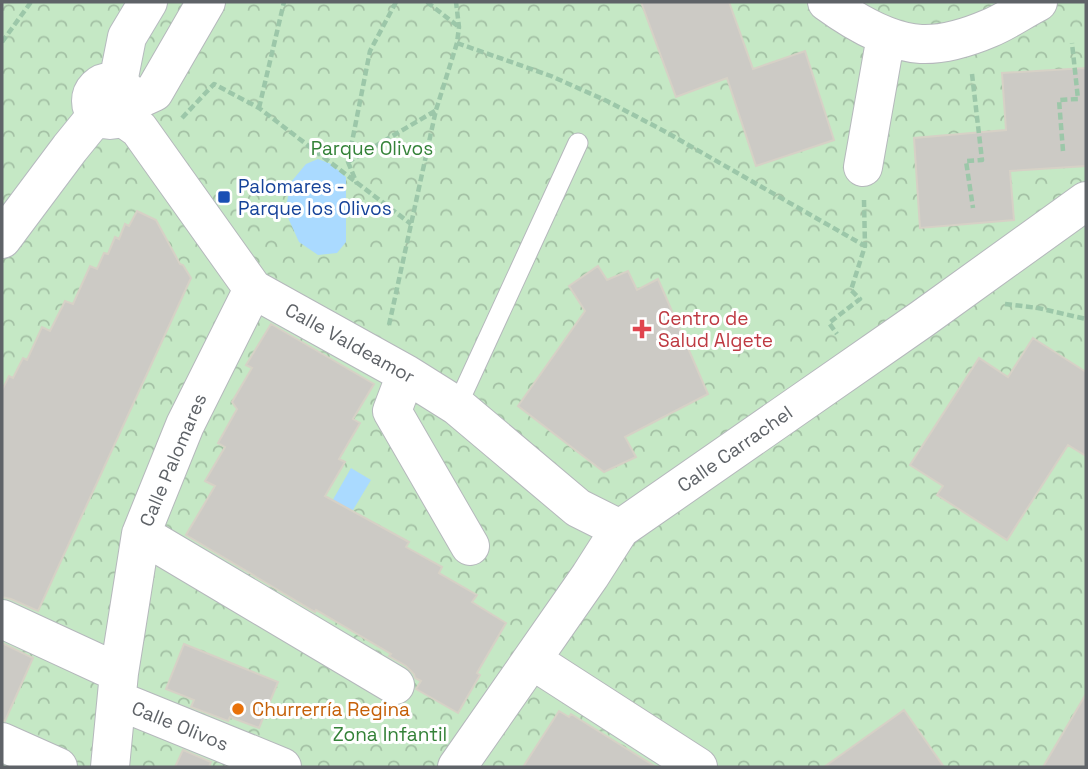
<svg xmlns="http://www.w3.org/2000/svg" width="1088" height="769" font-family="'Space Grotesk',sans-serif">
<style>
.park{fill:url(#park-crowns)}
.water{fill:#aadaff}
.building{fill:#cccac5;stroke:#d6d1c6;stroke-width:2}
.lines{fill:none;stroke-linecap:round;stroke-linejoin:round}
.lane-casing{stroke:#b5b8bc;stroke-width:21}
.street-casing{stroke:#b5b8bc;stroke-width:40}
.secondary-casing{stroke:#b6babf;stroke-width:40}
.path{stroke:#9cc7a9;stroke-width:4.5;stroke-dasharray:7 3.5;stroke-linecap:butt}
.lane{stroke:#fff;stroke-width:19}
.street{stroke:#fff;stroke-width:38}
.secondary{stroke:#fff;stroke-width:38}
.transit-dot{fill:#1a4fb4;stroke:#fff;stroke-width:2.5}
.health-dot{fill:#e0444e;stroke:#fff;stroke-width:2.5}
.food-dot{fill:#e8710a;stroke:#fff;stroke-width:2.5}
.labels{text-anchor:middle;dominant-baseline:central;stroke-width:6;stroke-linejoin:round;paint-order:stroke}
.park-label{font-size:19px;fill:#348238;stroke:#fff}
.transit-label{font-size:19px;fill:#164399;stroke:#fff;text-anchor:start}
.health-label{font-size:19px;fill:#be3a42;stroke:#fff;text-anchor:start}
.street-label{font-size:19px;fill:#5f6368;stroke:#fff}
.food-label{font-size:19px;fill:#c56008;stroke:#fff;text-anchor:start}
</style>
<defs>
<pattern id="park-crowns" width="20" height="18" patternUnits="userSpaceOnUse" patternTransform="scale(1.75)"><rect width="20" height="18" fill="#c5e8c5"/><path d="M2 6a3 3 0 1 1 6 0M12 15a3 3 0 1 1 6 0" fill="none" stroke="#a3c0a4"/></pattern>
</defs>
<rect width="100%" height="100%" fill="#f1efe8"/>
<path class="park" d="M2,2H1086V767H2Z"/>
<path class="water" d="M318,159L331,164L346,177V242L337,253L318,255L299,242L285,211L291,182L306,164Z
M351,468L371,480L341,530L322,519Z"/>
<path class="building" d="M641,2H729L753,69L805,51L834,140L756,166L727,78L676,97Z
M1086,68V166L1010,171L1014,220L920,228L914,138L1006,130L1002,73Z
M137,211L156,220L180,264L183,265L191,278L38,611L11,599L2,597V390L9,376L13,378L23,358L27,360L42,327L50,331L65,301L73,304L90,266L97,269L104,253L108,254L115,237L119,239L125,224L129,226Z
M598,266L607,280L628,271L637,290L658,279L708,394L625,437L636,457L604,472L518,406L585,311L569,286Z
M271,324L374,384L353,419L360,423L339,459L345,462L325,496L409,542L406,547L442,567L439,573L477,595L472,602L506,623L477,673L480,675L458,713L416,689L421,681L415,678L414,674L406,666L389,656L391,654L316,610L315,612L186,535L215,486L205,481L225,447L218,443L237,409L232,402L252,368L246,365Z
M1033,338L1086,372V456L1068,445L1007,540L937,495L943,486L910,465L979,358L1008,377Z
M2,643L33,658L5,721L2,720Z
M184,644L278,682L259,728L230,717L228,721L191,707L194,700L166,689Z
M1086,694V767H1043Z
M904,710L944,767H824Z
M559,711L569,717L571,714L656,767H523Z
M183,750L211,762L209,767H175Z"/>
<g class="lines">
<g class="lane-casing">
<path id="lane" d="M457,406L578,143"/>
</g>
<g class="street-casing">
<path id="street" d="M827,2C853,21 888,42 921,44C944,45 969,37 990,28C1007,21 1022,10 1038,2
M130,103L154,92L206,2
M122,117L139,129L253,289L406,374L457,406L578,508L620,529
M863,167L886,36
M406,374L392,411L470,546
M141,534L395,685
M2,619L119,673
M532,660L698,767
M117,700L282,767
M2,742L58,767
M110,767L119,673L141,534L185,425L253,289
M457,767L590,576L620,529L922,319L1086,201"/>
</g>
<g class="secondary-casing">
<path id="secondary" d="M91 101a19 19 0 1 1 38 0a19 19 0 1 1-38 0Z
M118,82L127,37L148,2
M2,239L70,148L96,116"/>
</g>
<path class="path" d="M396,2L370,51L348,162L435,111
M427,2L459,27
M2,42L31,2
M457,43L551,76L607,101L664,131L865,246L851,290L860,299L829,323L837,334
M972,74L982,160L966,161L973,208
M259,108L284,2
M182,118L214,84L259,108L411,224
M1063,151L1059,100L1078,99L1072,43
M348,162L357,184
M864,200L865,246
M1005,304L1038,308L1086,319
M389,325L436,110L457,43L459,27L456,2"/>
<use href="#lane" class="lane"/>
<use href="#street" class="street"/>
<use href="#secondary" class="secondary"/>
</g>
<rect class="transit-dot" x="217" y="190" width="14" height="14" rx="3.5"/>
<path class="health-dot" d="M638.5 318.5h7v7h7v7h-7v7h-7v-7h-7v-7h7z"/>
<circle class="food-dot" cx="238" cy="709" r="7"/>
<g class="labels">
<g class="park-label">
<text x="372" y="148">Parque Olivos</text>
<text x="390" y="734">Zona Infantil</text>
</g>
<g class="transit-label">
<text x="238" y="186">Palomares -<tspan x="238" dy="22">Parque los Olivos</tspan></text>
</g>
<g class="health-label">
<text x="658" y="318">Centro de<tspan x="658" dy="22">Salud Algete</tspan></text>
</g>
<g class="street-label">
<text transform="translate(350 343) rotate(29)">Calle Valdeamor</text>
<text transform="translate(735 449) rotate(-35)">Calle Carrachel</text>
<text transform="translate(173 460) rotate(-67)">Calle Palomares</text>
<text transform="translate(180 726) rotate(22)">Calle Olivos</text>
</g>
<g class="food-label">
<text x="252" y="709">Churrerría Regina</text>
</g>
</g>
<rect width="1088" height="769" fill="none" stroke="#5f6368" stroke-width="7"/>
</svg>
